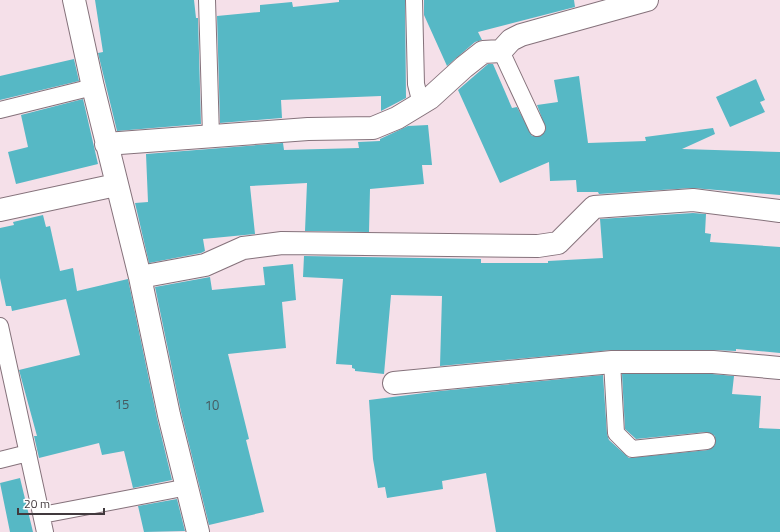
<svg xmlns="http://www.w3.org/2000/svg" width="780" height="532" font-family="'Titillium Web',sans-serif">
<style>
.building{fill:#56b8c5}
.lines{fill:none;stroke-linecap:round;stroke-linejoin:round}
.service-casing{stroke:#85727b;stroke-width:18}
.minor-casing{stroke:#85727b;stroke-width:24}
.service{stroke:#fff;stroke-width:16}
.minor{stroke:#fff;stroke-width:22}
.labels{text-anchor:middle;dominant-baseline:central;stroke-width:3;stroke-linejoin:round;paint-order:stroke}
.number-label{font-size:13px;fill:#46595f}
</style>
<rect width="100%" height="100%" fill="#f5e0e9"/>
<path class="building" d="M95,0H194L196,18H198L201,124L117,131L98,53L103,52Z
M339,0H405L406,98L381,111V96L281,100L282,118L220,123L217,16L260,12V5L292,2L293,7L339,2Z
M424,0H574L575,7L478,32L482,40L475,42L447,66L424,15Z
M74,59L79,81L0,100V76Z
M488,64H493L512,108L517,107L532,136H541L546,129L537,105L558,102L554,80L579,76L588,143L646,141L645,137L713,128L715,134L682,149L780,152V195L692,188L599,194L598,192H577L576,180L550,181L549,162L500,183L458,90Z
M756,79L765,100L760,102L765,112L730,127L716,97Z
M83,99L98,164L16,184L8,152L28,147L21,115Z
M428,125L432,165H422L424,184L370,189L369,232L305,231L307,183L250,186L255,234L203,239L205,251L201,253L149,263L135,203L148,202L146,154L283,143L284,150L359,148L358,142L380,141V139L408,126Z
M693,213L706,214L705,233L711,234L710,242L780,247V353L736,349V351L713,350H612L440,366L442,296L391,295L384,374L355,371V369L352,368V365L336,364L343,279L303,277L304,256L481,259V263H548V261L603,258L600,219Z
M43,215L46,227L50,226L60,271L73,268L77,291L128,279L157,418L172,480L133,488L124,451L102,455L99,443L39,458L34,436H37L19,370L80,355L66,299L12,311L11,306H6L0,278V228L14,225L13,222Z
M293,264L296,300L282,302L286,348L228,354L249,439L246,440L264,512L209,525L181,412L155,287L210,277L212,290L265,285L263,267Z
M622,374H712L734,376L732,394L761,396L759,428L780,429V532H496L486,473L442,481L443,489L387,498L385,487L378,488L373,459L369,400L440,391L603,375L607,434L609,440L629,458L708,450L715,445V436L706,432L636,439L625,429Z
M20,478L33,532H10L0,483Z
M177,499L185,531L144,532L138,506Z"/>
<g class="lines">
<g class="service-casing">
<path id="service" d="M207,0L211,136
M414,0L416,84L421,104
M501,51L537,128
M0,110L93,87
M0,326L45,532
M612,362L616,433L632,449L707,441
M0,460L28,453
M42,515L188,487"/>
</g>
<g class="minor-casing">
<path id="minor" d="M74,0L93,87L140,277L169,415L198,532
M106,144L308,129L373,128L397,118L430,98L464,67L483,52L501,51L511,40L521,35L647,0
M0,210L116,185
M140,277L205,265L243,248L282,243L538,246L558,243L594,207L693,200L780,211
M394,383L612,362H713L780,368"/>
</g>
<use href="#service" class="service"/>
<use href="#minor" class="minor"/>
</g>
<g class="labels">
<g class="number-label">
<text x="122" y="404">15</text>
<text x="212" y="405">10</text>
</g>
</g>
<path d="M18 508v6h86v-6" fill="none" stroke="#41393d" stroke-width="2"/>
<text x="24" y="508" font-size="12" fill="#41393d" stroke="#ffffff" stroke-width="3" paint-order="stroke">20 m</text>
</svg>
